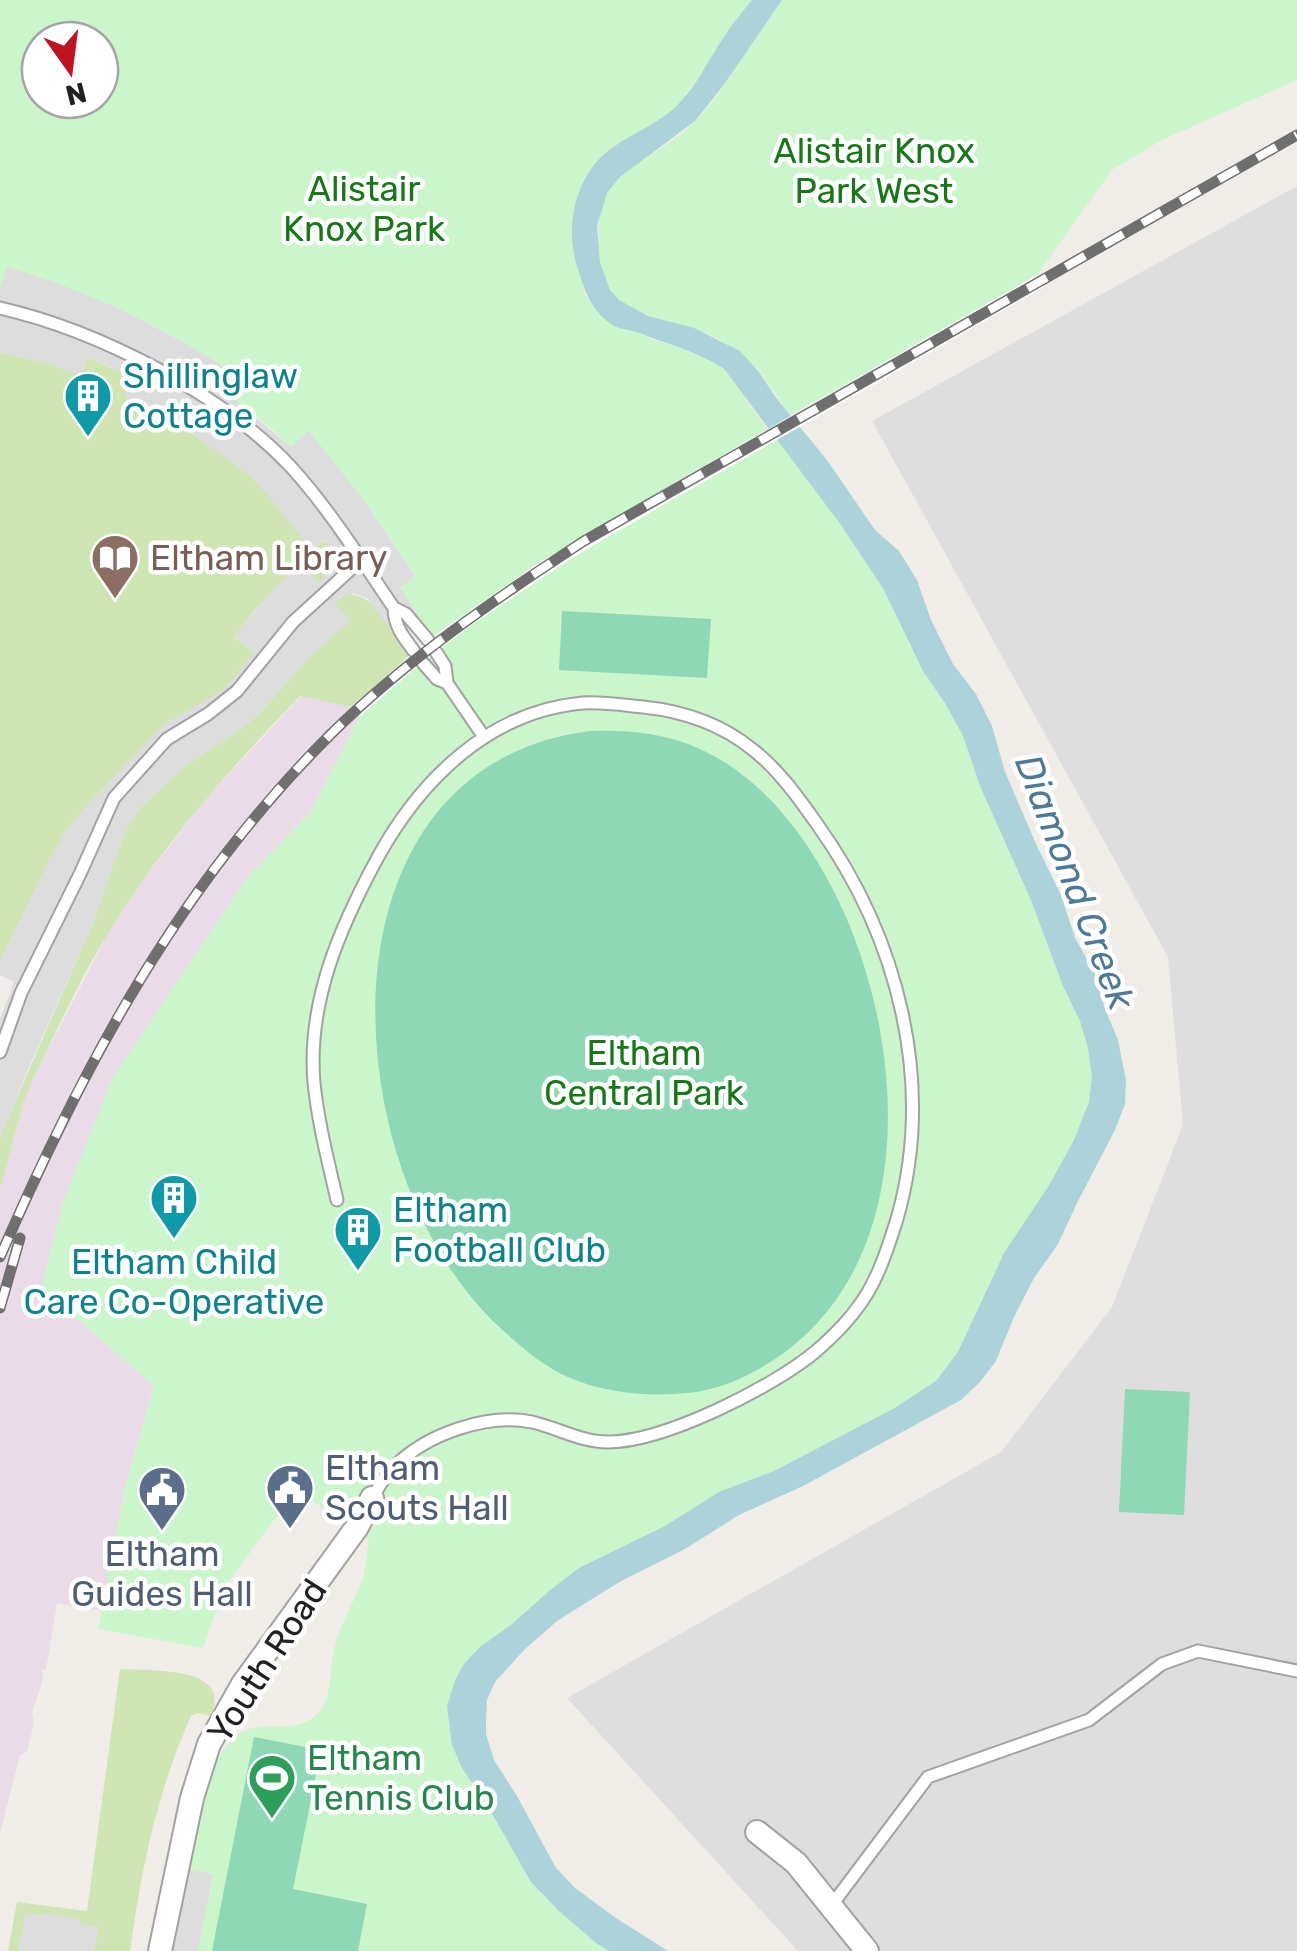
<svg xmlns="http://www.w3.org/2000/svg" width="1297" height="1951" font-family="Rubik,sans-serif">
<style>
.residential{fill:#dfdede}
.industrial{fill:#e9dbe7}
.grass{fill:#d0e5b4}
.park{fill:#cbf5cb;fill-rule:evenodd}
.pitch{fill:#8ed8b5}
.parking{fill:#ddd}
.water{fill:#add3da}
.pier{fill:#fff}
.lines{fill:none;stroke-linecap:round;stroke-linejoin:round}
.lane-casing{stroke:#a2a2a2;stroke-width:15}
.street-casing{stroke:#a2a2a2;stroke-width:26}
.lane{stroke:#fff;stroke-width:11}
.street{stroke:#fff;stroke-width:22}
.rail-casing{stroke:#6f6f6f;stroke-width:11}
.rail{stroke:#fff;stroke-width:8;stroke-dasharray:22;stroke-linecap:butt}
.labels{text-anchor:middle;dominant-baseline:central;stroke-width:9;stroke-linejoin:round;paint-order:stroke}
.park-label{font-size:35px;fill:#167817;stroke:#fff}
.culture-label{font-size:35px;fill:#0d838f;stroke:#fff;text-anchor:start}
.education-label{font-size:35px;fill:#785e54;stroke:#fff;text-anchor:start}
.service-label{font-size:35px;fill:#4e5e75;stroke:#fff;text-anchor:start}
.street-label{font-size:35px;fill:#212121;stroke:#fff}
.leisure-label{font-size:35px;fill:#27864d;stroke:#fff;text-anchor:start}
.water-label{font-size:38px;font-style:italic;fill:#4e7a9a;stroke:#fff}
</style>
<rect width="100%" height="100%" fill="#f0ede9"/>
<path class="residential" d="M1297,186V1951H798L567,1698L1001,1452L1112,1307L1183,1125L1168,957L872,421Z"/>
<path class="industrial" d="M301,696L351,707L360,716L310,813L250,874L40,1292L50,1295L154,1386L125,1487L102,1611L57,1603L46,1670H42L43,1680L32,1713L34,1723L27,1751L20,1755L0,1833V1190L23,1104L33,1079L108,933L141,883L206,799Z"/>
<path class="grass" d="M0,352L51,364L80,375L88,357L133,378L125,396C168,420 214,443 250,476C273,497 293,523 311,548L328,540C333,556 331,571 319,584L301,563L253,612L234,637L255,653L225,689L204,702L55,849L0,961Z
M346,594C376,593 394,633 410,655L351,707L300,696C231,768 164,843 111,929C81,976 58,1029 33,1079L23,1104L0,1190V1139L2,1132L93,923L125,831L139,809L182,768L235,733L259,714L310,656L350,620L333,603Z
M120,1669C147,1671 236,1665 210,1716L197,1713L191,1716C157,1792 141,1870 130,1951H94L98,1928L79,1924L80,1920L26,1914L18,1951H8L17,1902L87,1911Z"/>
<path class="park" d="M0,0H752L723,38L707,66L682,100L665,117L614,146L601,156L582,186L572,220L585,295L622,330L635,331L654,340L677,347L710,360L724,369L767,429L540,562L433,637L400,588L415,575L360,495L309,432L291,447L270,427L232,398L243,378C166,331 94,294 7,268L0,288ZM40,40H100V100H40Z
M782,0H1297V80L1162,140L1112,170L1037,275L791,415C778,401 771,385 760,372C751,362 735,349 724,342C692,323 648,324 618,299C606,289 600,266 599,250C592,162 650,169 697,119C721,95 736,65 755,38C764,25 774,13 782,0Z
M791,431L976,713L1105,1091L939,1393L575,1590L467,1704L540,1866L643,1951H198L213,1875L189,1870C196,1831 208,1730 258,1727C278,1725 300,1730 316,1715C333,1700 329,1670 334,1650C339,1627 351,1607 360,1586C366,1571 367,1556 369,1541L297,1489L225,1586L203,1648L98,1629L125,1487L154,1386L50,1295L40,1293L63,1202L113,1077L250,874L310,813L360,716L412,671L500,603L624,527Z"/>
<path class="pitch" d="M562,611L711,619L707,678L559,670Z
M590,731C628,730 665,733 700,749C755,774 795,822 824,873C902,1009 928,1241 789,1349C760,1371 725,1389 688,1393C649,1397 604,1393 568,1377C545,1367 525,1350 507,1334C333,1184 304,767 590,731Z
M1125,1389L1190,1392L1184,1515L1119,1512Z
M254,1737L321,1750L293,1889L367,1904L358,1951H212Z"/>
<path class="parking" d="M7,267L57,283L115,307L185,343L244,379L233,398L291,447L309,431L360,495L415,576L400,588L433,637L423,644L413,629L408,628L410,655L367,598L353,593L340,597L334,603L351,620L310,656L259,714L235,733L182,768L139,809L125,831L93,923L25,1076L0,1139V1019L14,982L0,975V961L55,849L69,826L87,805L164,724L225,689L254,653L234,636L271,592L301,563L320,583L328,569L331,550L326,540L311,549L266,493L249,475L230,461L181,427L124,395L133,378L89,357L80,376L51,364L0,352V288Z
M189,1870L213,1874L198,1951H173Z
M26,1913L44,1917L46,1913L80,1920V1924L99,1928L94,1951H18Z"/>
<path class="water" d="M752,0H782L723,86L695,121L620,177L607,193L597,226L600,262L610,290L619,300L648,316L694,328L740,351L759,372L777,399L827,460L875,530L899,551L917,580L931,620L953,664L976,694L992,726L1005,772L1037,846L1061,895L1075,938L1095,973L1105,1009L1118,1040L1126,1080L1125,1104L1115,1130L1078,1201L1058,1244L1034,1278L1014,1317L996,1361L980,1382L961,1400L803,1486L739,1515L685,1549L621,1581L557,1621L524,1650L495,1682L487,1700L486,1718V1734L494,1760L517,1796L556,1868L575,1888L616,1918L668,1951H609L596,1943L559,1911L531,1882L490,1810L462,1768L452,1745L447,1706L456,1678L464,1664L480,1647L512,1624L549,1591L579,1568L665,1526L719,1492L774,1471L893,1409L936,1381L958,1352L1004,1253L1048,1187L1074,1140L1089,1102L1092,1077L1088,1048L1080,1021L1063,986L1031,900L980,786L963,736L945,703L923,671L884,590L841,525L724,369C699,352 667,344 639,333C629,329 620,330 611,324C589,308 585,290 577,266C564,225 576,173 612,148C635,131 662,123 681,101C699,82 709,58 724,37C732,24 742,12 752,0Z"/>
<path class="pier" d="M1037,275L1044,287L578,554L468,627L412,671L360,716L351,707L435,635L540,562L688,475Z"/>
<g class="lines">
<g class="lane-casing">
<path id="lane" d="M0,308C97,330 223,394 291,467C330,510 361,560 394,608C394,626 404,638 414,651
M394,608L406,614L428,640
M436,652L445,666L447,683
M423,663L437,679L447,683L484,737
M0,1052L21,993L80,874L114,798L167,739L208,714L237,691L293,622L361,560
M337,1200C328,1161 318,1122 314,1083C307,1002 340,927 378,857C421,779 490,711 583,703C603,702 623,705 643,707C682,711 721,724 752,749C778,769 798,797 817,824C898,937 936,1083 897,1219C889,1244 881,1270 868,1292C855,1314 835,1335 815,1352C773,1387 664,1442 608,1442C581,1442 558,1428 532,1422C487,1413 427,1434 395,1466C385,1475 379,1487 372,1498
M831,1906L928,1777L1089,1720L1162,1664L1198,1651L1297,1671"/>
</g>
<g class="street-casing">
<path id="street" d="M757,1832L796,1863L867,1951
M160,1951L192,1798L209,1744L243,1684L357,1527L372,1498"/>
</g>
<use href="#lane" class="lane"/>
<use href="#street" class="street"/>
<g class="rail-casing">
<path id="rail" d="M0,1257C84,1064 180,884 331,734C407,659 495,599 584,541L1297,135
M0,1308L20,1238"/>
</g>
<use href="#rail" class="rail"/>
</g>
<defs>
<g id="building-pin" transform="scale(2.5)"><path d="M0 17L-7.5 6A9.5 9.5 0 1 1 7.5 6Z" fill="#0f9aa8" stroke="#fff"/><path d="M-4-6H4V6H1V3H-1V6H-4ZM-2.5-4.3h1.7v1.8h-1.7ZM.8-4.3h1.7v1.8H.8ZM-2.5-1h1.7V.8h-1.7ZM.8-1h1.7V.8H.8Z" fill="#fff"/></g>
<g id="library-pin" transform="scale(2.5)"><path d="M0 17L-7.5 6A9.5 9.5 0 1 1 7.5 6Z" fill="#8d6e63" stroke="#fff"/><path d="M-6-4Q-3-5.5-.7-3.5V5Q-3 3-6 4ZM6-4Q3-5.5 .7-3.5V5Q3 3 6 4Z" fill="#fff"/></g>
<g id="civic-pin" transform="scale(2.5)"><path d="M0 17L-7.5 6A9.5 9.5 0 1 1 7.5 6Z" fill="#5c6f8a" stroke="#fff"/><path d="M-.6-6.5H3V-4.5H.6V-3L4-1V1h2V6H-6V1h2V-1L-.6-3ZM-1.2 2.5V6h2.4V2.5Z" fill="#fff"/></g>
<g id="stadium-pin" transform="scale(2.5)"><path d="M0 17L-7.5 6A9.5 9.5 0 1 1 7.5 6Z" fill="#2e9e5b" stroke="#fff"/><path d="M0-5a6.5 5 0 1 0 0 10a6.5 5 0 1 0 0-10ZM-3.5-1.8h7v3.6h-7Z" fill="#fff"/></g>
</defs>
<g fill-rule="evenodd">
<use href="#building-pin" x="88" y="396"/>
<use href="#library-pin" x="115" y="558"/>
<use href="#building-pin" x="174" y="1198"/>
<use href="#building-pin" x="358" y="1230"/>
<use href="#civic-pin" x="290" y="1488"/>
<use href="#civic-pin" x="162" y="1490"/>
<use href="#stadium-pin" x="272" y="1778"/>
</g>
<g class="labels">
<g class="park-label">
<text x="874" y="151">Alistair Knox<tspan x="874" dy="40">Park West</tspan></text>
<text x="364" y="189">Alistair<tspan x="364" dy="40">Knox Park</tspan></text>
<text x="644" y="1053">Eltham<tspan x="644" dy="40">Central Park</tspan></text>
</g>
<g class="culture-label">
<text x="123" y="376">Shillinglaw<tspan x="123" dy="40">Cottage</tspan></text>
<text x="393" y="1210">Eltham<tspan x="393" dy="40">Football Club</tspan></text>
<text x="174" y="1262" text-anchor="middle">Eltham Child<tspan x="174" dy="40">Care Co-Operative</tspan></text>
</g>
<g class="education-label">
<text x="150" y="558">Eltham Library</text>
</g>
<g class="service-label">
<text x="325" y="1468">Eltham<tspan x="325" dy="40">Scouts Hall</tspan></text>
<text x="162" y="1554" text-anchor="middle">Eltham<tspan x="162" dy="40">Guides Hall</tspan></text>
</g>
<g class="street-label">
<text transform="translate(267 1661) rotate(-57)">Youth Road</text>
</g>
<g class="leisure-label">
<text x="307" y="1758">Eltham<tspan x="307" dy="40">Tennis Club</tspan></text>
</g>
<g class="water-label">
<text transform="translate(1075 882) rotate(69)">Diamond Creek</text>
</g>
</g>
<g transform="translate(70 70) rotate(166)"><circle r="48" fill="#ffffff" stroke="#a6a6a6" stroke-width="2.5"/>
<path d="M0-8L18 38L0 25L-18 38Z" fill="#c01321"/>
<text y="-15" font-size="28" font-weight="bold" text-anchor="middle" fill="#212121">N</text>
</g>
</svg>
